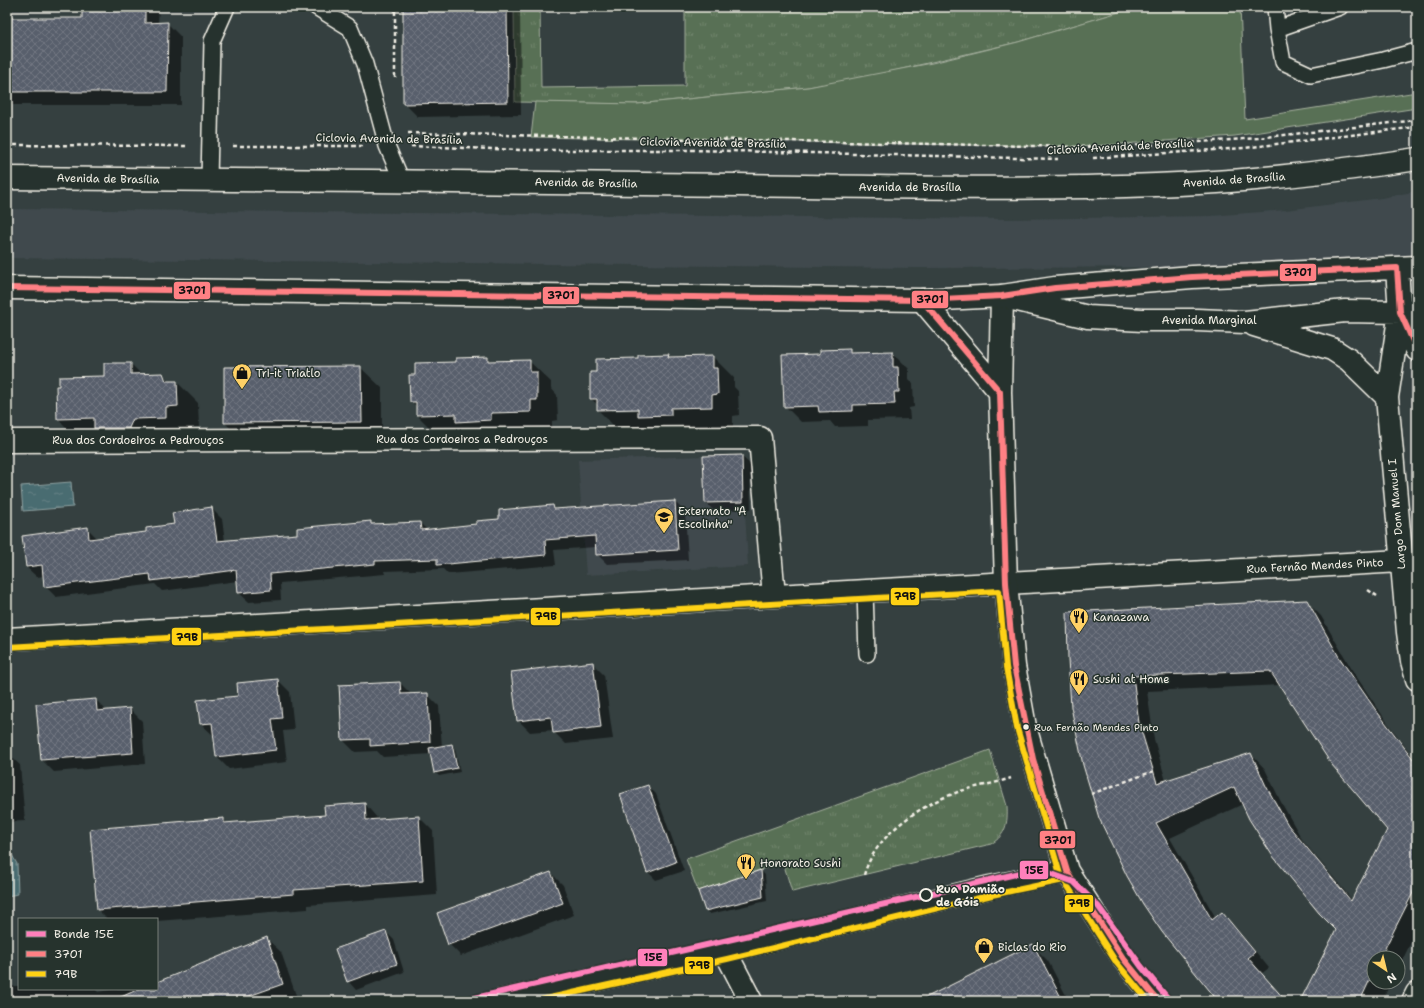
<svg xmlns="http://www.w3.org/2000/svg" width="1424" height="1008" font-family="'Shantell Sans',sans-serif">
<style>
.built{fill:#40494d}
.grass{fill:url(#grass-tufts);stroke:#a6b09e}
.garden{fill:#587055;stroke:#a6b09e}
.water{fill:url(#water-ripples);stroke:#8ea1a1}
.shadow{fill:#0007;fill-rule:evenodd}
.building{fill:url(#building-cross-hatch);stroke:#f4f1e8;fill-rule:evenodd}
.lines{fill:none;stroke-linecap:round;stroke-linejoin:round}
.service-casing{stroke:#f4f1e8;stroke-width:18}
.minor-casing{stroke:#f4f1e8;stroke-width:25}
.tertiary-casing{stroke:#f4f1e8;stroke-width:25}
.primary-casing{stroke:#f4f1e8;stroke-width:25}
.path{stroke:#f4f1e8;stroke-width:2.5;stroke-dasharray:4 3;stroke-linecap:butt}
.service{stroke:#26332d;stroke-width:15}
.minor{stroke:#26332d;stroke-width:22}
.tertiary{stroke:#26332d;stroke-width:22}
.primary{stroke:#26332d;stroke-width:22}
.bus-1-casing{stroke:#26332d;stroke-width:9}
.bus-2-casing{stroke:#26332d;stroke-width:9}
.bus-1{stroke:#ff8084;stroke-width:6}
.bus-2{stroke:#ffd214;stroke-width:6}
.tram-1-casing{stroke:#26332d;stroke-width:9}
.tram-1{stroke:#ff80bb;stroke-width:6}
.bus-dot{fill:#f4f1e8;stroke:#26332d;stroke-width:1.5}
.stop-dot{fill:#26332d;stroke:#f4f1e8;stroke-width:2}
.labels{text-anchor:middle;dominant-baseline:central;stroke-width:3;stroke-linejoin:round;paint-order:stroke}
.bus-label{font-size:10px;fill:#f4f1e8;stroke:#26332d;text-anchor:start}
.street-label{font-size:11px;fill:#f4f1e8;stroke:#26332d}
.poi-label{font-size:11px;fill:#f4f1e8;stroke:#26332d;text-anchor:start}
.stop-label{font-size:11px;font-weight:bold;fill:#f4f1e8;stroke:#26332d;text-anchor:start}
.line-badge{stroke:#26332d;stroke-width:1.5}
.pale-badge-label{font-size:11px;text-anchor:middle;font-weight:bold;fill:#111}
</style>
<defs>
<pattern id="grass-tufts" width="24" height="20" patternUnits="userSpaceOnUse"><rect width="24" height="20" fill="#587055"/><path d="M3 7l-1-3M5 7V3M7 7l1-3M15 17l-1-3M17 17v-4M19 17l1-3" fill="none" stroke="#71856d"/></pattern>
<pattern id="water-ripples" width="26" height="14" patternUnits="userSpaceOnUse"><rect width="26" height="14" fill="#4a6c71"/><path d="M2 4q2-2 4 0t4 0M15 11q2-2 4 0t4 0" fill="none" stroke="#658185"/></pattern>
<pattern id="building-cross-hatch" width="8" height="8" patternUnits="userSpaceOnUse"><rect width="8" height="8" fill="#585e6c"/><path d="M0 0l8 8M0 8l8-8" fill="none" stroke="#717681"/></pattern>
</defs>
<rect width="100%" height="100%" fill="#354040"/>
<filter id="ink" filterUnits="userSpaceOnUse"><feTurbulence type="fractalNoise" baseFrequency=".025" numOctaves="2"/><feDisplacementMap in="SourceGraphic" scale="8" xChannelSelector="R" yChannelSelector="G"/><feConvolveMatrix kernelMatrix="1 2 1 2 8 2 1 2 1" color-interpolation-filters="sRGB"/></filter>
<g filter="url(#ink)">
<path class="built" d="M1417,191V254L1358,259L1206,267L916,268L7,258V209L1008,219L1210,216L1286,210L1382,198Z
M742,455L748,566L586,575L578,460Z
M7,729L13,809H7Z"/>
<path class="grass" d="M514,7H540L541,88L685,86V7H1136L1018,42L863,78L808,87L637,104L515,102Z
M990,750L1007,806C1008,823 1006,835 991,844L792,892L783,862L698,891L686,859Z"/>
<path class="garden" d="M1136,7H1240L1245,119L1417,92V108L1235,136L1078,147L531,137L535,102L637,104L808,87L932,63L1018,42Z"/>
<path class="water" d="M71,482L73,507L23,511L21,486Z
M7,846L17,864L18,894L7,896Z"/>
<path class="shadow" d="M83,7H159L158,23H167L181,37V105H7V19H83Z
M404,7H520L521,115L418,117L404,103Z
M849,350L853,354L893,353L909,369V379L913,383L914,407L909,408L910,419L868,420V426L835,427L830,421L801,422L785,406L821,355Z
M668,355L671,358L713,357L734,378V387L738,391L739,415L733,416V428L619,431L598,410V405L591,399L597,373L639,359ZM643,408V410L611,411V409Z
M488,358L491,362L529,361L551,382V388L557,395L558,420L552,421V433L438,436L417,415V407L411,401L416,376L457,363Z
M131,364L142,375L162,374L170,382H177L198,403L199,427L187,428V439L79,440L58,419L57,387L105,377Z
M360,367L382,388V442L247,444L225,423Z
M741,456L750,464L751,509L714,511L706,503Z
M675,502L685,512L688,560L607,564L597,554L596,547L554,550L556,565L448,574L443,569L384,571L385,574L280,583L281,600L249,602L238,592V581L162,591L155,584L56,597L45,586L44,576L37,577L26,567L87,528L98,539L148,533L175,525L212,509L222,519L225,541L299,535L371,522L373,525L420,523L427,530L478,525L553,506L556,510Z
M1306,601L1321,616L1354,673L1389,725L1417,762V930L1398,969V958H1374V982H1391L1382,1001H1301L1337,930L1243,804L1170,838L1216,918L1222,913L1236,928L1269,968L1261,974L1286,1001H1219L1163,931L1068,659ZM1280,685L1389,830L1353,901L1303,841L1281,802L1265,769L1251,754L1166,781L1154,739L1147,691Z
M592,663L604,675L613,739L566,744L554,732V730L530,732L518,720Z
M278,680L290,692L294,730L283,731L287,762L229,769L217,757L214,736L201,724L239,696Z
M400,683L412,695L427,694L439,706L442,747L452,745L455,749L460,772L439,776L435,772L432,754L383,757L377,751L355,752L343,740L340,686Z
M96,700L107,711L130,709L142,721L145,764L54,772L42,760L37,705Z
M7,753L20,765L25,821L7,822Z
M648,786L656,794L684,871L656,880L648,872Z
M365,804L379,820L419,817L433,831L437,895L308,905V909L157,921V919H107L98,910L223,819L228,824L326,815Z
M761,871L765,875L767,901L710,914L706,911Z
M551,873L563,885L574,915L461,956L449,944Z
M386,932L394,940L404,972L356,990L348,981Z
M266,938L281,952L297,998L289,1001H7V986H19V989H95L98,992L116,989H157V983Z
M1033,946L1048,961L1069,1001H922Z"/>
<path class="building" d="M82,7H145V23L168,22L167,92H7V18H82Z
M403,7H507L508,102L403,104Z
M850,349V353L893,352V367H898L899,392H894L895,404L853,405V411L819,412L818,406L784,407L782,355L820,354V350Z
M669,354L668,357L713,356V368H717L718,394L712,395V407L671,408V415L638,416V409L597,410V399H590V372H596V359L638,358V355Z
M488,357V361L530,360V372H537V400H531V412L491,413V420L456,422V414L416,415V402H410L409,375H415V363L456,362V358Z
M104,363H131V374L163,373L166,381H177L178,406L166,407V418L133,419L129,428H94V418L57,419L56,386H59V377L104,376Z
M361,366L362,422L224,423V367Z
M742,455L743,502L705,503L703,456Z
M675,501L678,550L596,555L595,536L545,540L546,555L437,565V559L375,561V564L270,574L271,590L238,593L236,570L151,581L150,574L44,587L42,565L26,567L22,536L88,527L89,539L146,532V528L174,524L172,513L212,507L217,541L297,534V528L371,521V524L420,522L421,530L476,524V521L499,519V510L553,505L554,509Z
M1307,600L1339,657L1375,709L1417,764V885L1380,958H1374V971L1360,1001H1300L1336,930L1319,913L1272,855L1249,819L1234,787L1156,823L1212,920L1222,912L1255,952L1248,958L1286,1001H1218L1162,932L1143,904L1127,876L1099,818L1083,765L1071,707L1068,659L1067,612ZM1270,671L1332,765L1387,830L1351,901L1288,825L1266,786L1251,753L1157,783L1139,723L1133,676Z
M593,662L601,727L553,733L551,717L517,721L511,672Z
M278,679L282,718L272,719L276,750L216,757L212,723L200,724L197,700L238,696L237,683Z
M400,682L401,694L428,693L430,742L370,746V739L342,740L339,685Z
M96,699L97,711L130,708L133,753L41,760L36,704Z
M452,744L457,768L434,773L429,748Z
M648,785L676,862L647,873L620,794Z
M365,803L366,820L419,816L423,881L294,890V894L97,910L90,829L224,818V823L325,815L324,806Z
M761,870L763,897L705,911L698,891Z
M551,872L563,903L448,945L437,913Z
M386,931L397,964L347,982L335,949Z
M267,937L283,984L235,1001H112L139,989H157V982Z
M1033,944L1063,1001H919Z"/>
<g class="lines">
<g class="service-casing">
<path id="service" d="M316,7L350,28L365,64L387,146L402,181
M1275,7L1277,29
M1340,7L1277,29L1283,62L1311,75L1383,60L1417,51
M209,180L212,41L227,7
M865,591L867,654"/>
</g>
<g class="minor-casing">
<path id="minor" d="M7,441L760,438L774,596
M7,639L1401,561
M725,951L751,1001"/>
</g>
<g class="tertiary-casing">
<path id="tertiary" d="M1002,296L1000,392L1006,583L1014,666L1025,727L1067,871L1123,958L1158,1001
M922,300L1000,392
M499,1001L725,951L990,887L1067,871"/>
</g>
<g class="primary-casing">
<path id="primary" d="M7,178C251,180 494,182 738,185C891,187 1045,191 1199,183C1272,179 1344,170 1417,159
M1397,268L1400,312L1387,397L1408,632L1412,661L1417,679
M7,288L922,300L1002,296L1055,288L1192,277L1417,267
M1013,299L1088,317L1143,320H1197L1245,322L1345,311L1400,312L1417,310
M1400,312L1417,350
M1254,325L1332,349L1349,360L1387,397
M1413,1001L1417,993"/>
</g>
<path class="path" d="M7,8L46,7
M395,78V7
M408,133L1078,147L1157,145L1258,138L1417,120
M7,145L186,146
M233,146H362
M411,146L521,150H691L1058,159
M1093,158L1244,148L1417,127
M1368,590L1377,596
M1091,794L1154,771
M864,875C875,835 920,805 958,792C976,786 994,784 1011,778"/>
<use href="#service" class="service"/>
<use href="#minor" class="minor"/>
<use href="#tertiary" class="tertiary"/>
<use href="#primary" class="primary"/>
<g class="bus-1-casing">
<path id="bus-1" d="M7,288L922,300L1002,296L1055,288L1192,277L1397,268L1400,312L1417,350
M922,300L1000,392L1006,583L1014,666L1033,759L1067,871L1123,958L1158,1001"/>
</g>
<g class="bus-2-casing">
<path id="bus-2" d="M7,647L999,591L1006,667L1017,728L1060,874L1116,962L1148,1001
M536,1001L727,959L992,895L1069,879"/>
</g>
<use href="#bus-1" class="bus-1"/>
<use href="#bus-2" class="bus-2"/>
<g class="tram-1-casing">
<path id="tram-1" d="M462,1001L1038,869L1074,882L1098,906L1141,966L1170,1001"/>
</g>
<use href="#tram-1" class="tram-1"/>
</g>
</g>
<defs>
<g id="shop-pin" transform="scale(1)"><path d="M0 17L-7.5 6A9.5 9.5 0 1 1 7.5 6Z" fill="#ffd166" stroke="#26332d"/><path d="M-5-2.5h2.3a2.7 3.5 0 0 1 5.4 0H5L5.5 6h-11ZM-1.5-2.5h3a1.5 2.3 0 0 0-3 0Z" fill="#111"/></g>
<g id="school-pin" transform="scale(1)"><path d="M0 17L-7.5 6A9.5 9.5 0 1 1 7.5 6Z" fill="#ffd166" stroke="#26332d"/><path d="M0-5L7-2L0 1L-7-2ZM-4 1L0 2.5L4 1V4Q0 6-4 4Z" fill="#111"/></g>
<g id="restaurant-pin" transform="scale(1)"><path d="M0 17L-7.5 6A9.5 9.5 0 1 1 7.5 6Z" fill="#ffd166" stroke="#26332d"/><path d="M-5-6h1v4h1v-4h1v4h1v-4h1v5L-1.5 .5V6h-2V.5L-5-1ZM5-6V6H3V1.5H1.5Q1.5-4 5-6Z" fill="#111"/></g>
</defs>
<g fill-rule="evenodd">
<use href="#shop-pin" x="242" y="373"/>
<use href="#school-pin" x="664" y="517"/>
<use href="#restaurant-pin" x="1079" y="617"/>
<use href="#restaurant-pin" x="1079" y="679"/>
<use href="#restaurant-pin" x="746" y="863"/>
<use href="#shop-pin" x="984" y="947"/>
</g>
<circle class="bus-dot" cx="1026" cy="727" r="3.5"/>
<circle class="stop-dot" cx="926" cy="895" r="6"/>
<g class="labels">
<g class="bus-label">
<text x="1034" y="727">Rua Fernão Mendes Pinto</text>
</g>
<g class="street-label">
<text transform="translate(389 139) rotate(1)">Ciclovia Avenida de Brasília</text>
<text transform="translate(713 143) rotate(1)">Ciclovia Avenida de Brasília</text>
<text transform="translate(1120 147) rotate(-3)">Ciclovia Avenida de Brasília</text>
<text transform="translate(108 179) rotate(1)">Avenida de Brasília</text>
<text transform="translate(1234 180) rotate(-4)">Avenida de Brasília</text>
<text transform="translate(586 183) rotate(1)">Avenida de Brasília</text>
<text x="910" y="187">Avenida de Brasília</text>
<text x="1209" y="320">Avenida Marginal</text>
<text x="462" y="439">Rua dos Cordoeiros a Pedrouços</text>
<text x="138" y="440">Rua dos Cordoeiros a Pedrouços</text>
<text transform="translate(1397 514) rotate(-95)">Largo Dom Manuel I</text>
<text transform="translate(1315 566) rotate(-3)">Rua Fernão Mendes Pinto</text>
</g>
<g class="poi-label">
<text x="256" y="373">Tri-it Triatlo</text>
<text x="678" y="511">Externato "A<tspan x="678" dy="13">Escolinha"</tspan></text>
<text x="1093" y="617">Kanazawa</text>
<text x="1093" y="679">Sushi at Home</text>
<text x="760" y="863">Honorato Sushi</text>
<text x="998" y="947">Biclas do Rio</text>
</g>
<g class="stop-label">
<text x="936" y="889">Rua Damião<tspan x="936" dy="13">de Góis</tspan></text>
</g>
</g>
<g class="line-badge">
<rect x="1279" y="263" width="38" height="19" rx="4" fill="#ff8084"/>
<rect x="173" y="281" width="38" height="19" rx="4" fill="#ff8084"/>
<rect x="542" y="286" width="38" height="19" rx="4" fill="#ff8084"/>
<rect x="911" y="290" width="38" height="19" rx="4" fill="#ff8084"/>
<rect x="890" y="587" width="30" height="19" rx="4" fill="#ffd214"/>
<rect x="530" y="607" width="31" height="19" rx="4" fill="#ffd214"/>
<rect x="171" y="627" width="31" height="19" rx="4" fill="#ffd214"/>
<rect x="1039" y="830" width="37" height="19" rx="4" fill="#ff8084"/>
<rect x="1019" y="860" width="30" height="20" rx="4" fill="#ff80bb"/>
<rect x="1064" y="894" width="30" height="19" rx="4" fill="#ffd214"/>
<rect x="637" y="948" width="31" height="19" rx="4" fill="#ff80bb"/>
<rect x="684" y="956" width="30" height="19" rx="4" fill="#ffd214"/>
</g>
<g class="pale-badge-label">
<text x="1298" y="276">3701</text>
<text x="192" y="294">3701</text>
<text x="561" y="299">3701</text>
<text x="930" y="303">3701</text>
<text x="905" y="600">79B</text>
<text x="546" y="620">79B</text>
<text x="187" y="641">79B</text>
<text x="1058" y="844">3701</text>
<text x="1034" y="874">15E</text>
<text x="1079" y="907">79B</text>
<text x="653" y="961">15E</text>
<text x="699" y="969">79B</text>
</g>
<rect width="1424" height="1008" fill="none" stroke="#26332d" stroke-width="24"/>
<rect x="12" y="12" width="1400" height="984" fill="none" stroke="#f4f1e8" stroke-width="1.5" filter="url(#ink)"/>
<rect x="18" y="918" width="140" height="72" fill="#26332d" stroke="#787f78"/>
<rect x="26" y="931" width="20" height="6" fill="#ff80bb" stroke="#787f78"/>
<text x="54" y="938" font-size="12" fill="#f4f1e8">Bonde 15E</text>
<rect x="26" y="951" width="20" height="6" fill="#ff8084" stroke="#787f78"/>
<text x="54" y="958" font-size="12" fill="#f4f1e8">3701</text>
<rect x="26" y="971" width="20" height="6" fill="#ffd214" stroke="#787f78"/>
<text x="54" y="978" font-size="12" fill="#f4f1e8">79B</text>
<g transform="translate(1386 970) rotate(145)"><circle r="19" fill="#26332d" stroke="#787f78"/>
<path d="M0-3L7 15L0 10L-7 15Z" fill="#ffd166"/>
<text y="-6" font-size="11" font-weight="bold" text-anchor="middle" fill="#f4f1e8">N</text>
</g>
</svg>
